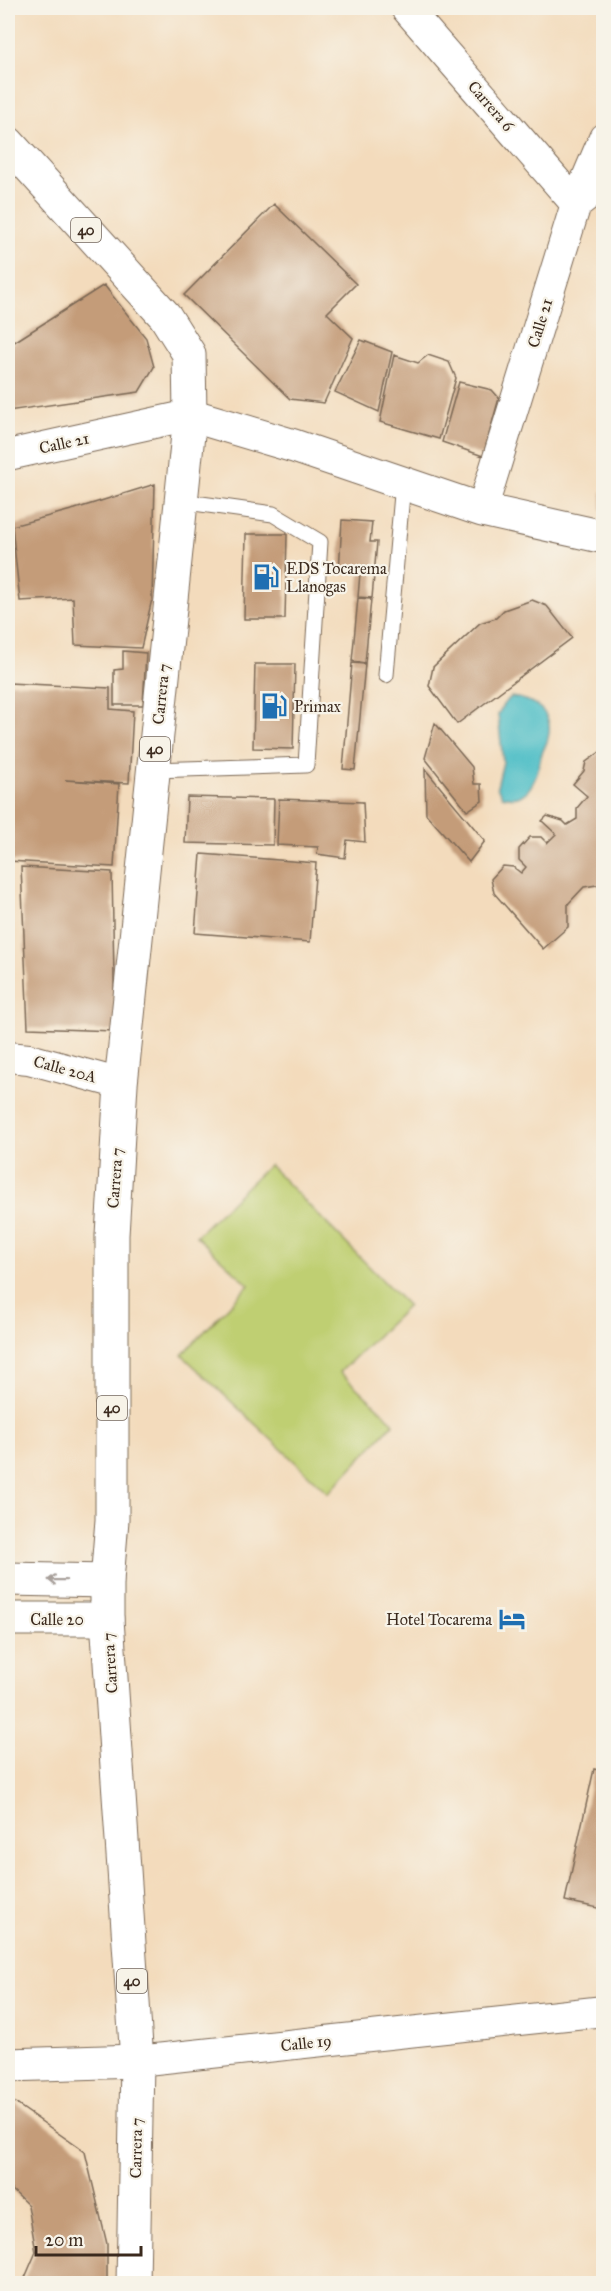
<svg xmlns="http://www.w3.org/2000/svg" width="611" height="2291" font-family="'IM FELL Great Primer',serif">
<style>
.green{fill:#bfcf72;stroke:#7d7c48;stroke-width:1.5}
.water{fill:#51bfc7;stroke:#467472;stroke-width:1.5}
.building{fill:#c49c79}
.lines{fill:none;stroke-linecap:round;stroke-linejoin:round}
.service-casing{stroke:#7b6855;stroke-width:17}
.minor-casing{stroke:#7b6855;stroke-width:32}
.tertiary-casing{stroke:#7b6855;stroke-width:35}
.secondary-casing{stroke:#7b6855;stroke-width:35}
.primary-casing{stroke:#7b6855;stroke-width:35}
.service{stroke:#fff;stroke-width:15}
.minor{stroke:#fff;stroke-width:30}
.tertiary{stroke:#fff;stroke-width:33}
.secondary{stroke:#fff;stroke-width:33}
.primary{stroke:#fff;stroke-width:33}
.oneway{stroke:#a79f9a}
.labels{text-anchor:middle;dominant-baseline:central;stroke-width:4.5;stroke-linejoin:round;paint-order:stroke}
.shield{fill:#f7f3e8;stroke:#73665b;stroke-width:1.5}
.shield-label{font-size:15px;font-weight:bold;fill:#3b2a1e}
.street-label{font-size:16px;fill:#3b2a1e;stroke:#f7f3e8}
.poi-label{font-size:16px;fill:#3b2a1e;stroke:#f7f3e8;text-anchor:start}
</style>
<rect width="100%" height="100%" fill="#f7f3e8"/>
<filter id="ink" filterUnits="userSpaceOnUse"><feTurbulence type="fractalNoise" baseFrequency=".0167" numOctaves="2"/><feDisplacementMap in="SourceGraphic" scale="12" xChannelSelector="R" yChannelSelector="G"/><feConvolveMatrix kernelMatrix="1 2 1 2 8 2 1 2 1" color-interpolation-filters="sRGB"/></filter>
<filter id="wash" filterUnits="userSpaceOnUse"><feTurbulence type="fractalNoise" baseFrequency=".008" numOctaves="4" result="noise"/><feDisplacementMap in="SourceGraphic" scale="24" xChannelSelector="R" yChannelSelector="G"/><feGaussianBlur stdDeviation="1.35" result="paint"/><feColorMatrix in="noise" values="0 0 0 0 0 0 0 0 0 0 0 0 0 0 0 0 0 1.4 0 .05"/><feComposite in="paint" operator="in"/></filter>
<g filter="url(#wash)">
<rect width="100%" height="100%" fill="#f3dbbc"/>
<path class="green" d="M269,1165L408,1306L340,1372L394,1423L328,1493L182,1355L249,1285L196,1236Z"/>
<path class="water" d="M511,697C533,699 555,712 548,738C547,744 543,749 541,756C539,768 534,790 520,796C515,799 507,797 502,796L497,787L503,762L498,715L503,705Z"/>
<g id="blocks">
<path class="building" d="M274,204L356,284L327,313L353,338L324,403L290,399L184,295Z
M104,285L146,338L154,367L139,392L8,411V346Z
M361,340L392,352L379,412L335,392Z
M394,355L418,363L428,355L449,362L456,378L439,439L380,422Z
M459,382L492,390L499,398L483,456L442,442Z
M155,484L152,599L141,648L75,645L73,598L20,601L12,526L75,509Z
M601,492H603V511L601,510Z
M342,520L372,522L370,542H377L372,598L358,597L360,573L339,572Z
M246,534H287L285,619H244Z
M358,598L371,599L365,663L352,661Z
M532,600L547,606L572,638L457,724L429,686L433,667L480,623L496,618L504,610Z
M123,651L146,653L143,705H114V670L123,669Z
M352,663L365,664L355,770L343,769Z
M255,664H295L293,749L253,748Z
M8,683L110,688V709L133,711L129,783L65,780L119,784L114,867L8,861Z
M435,723L472,767L474,784H481L482,801L467,811L425,758Z
M603,750V884L584,887L568,904V927L543,949L494,893L491,879L503,866L513,867L521,873L526,867L519,860V849L530,837H541L547,843L556,834L542,821L547,816L563,821L567,825L577,819V808L587,796L573,784L584,771L586,762Z
M425,769L485,841L469,862L426,814Z
M187,797L274,799L273,845L185,843Z
M279,799L363,802L365,842L347,840L345,858L317,854L318,847L277,845Z
M201,854L316,863L310,942L195,933Z
M21,867L112,872L115,1031L28,1028Z
M594,1769L603,1771V1909L565,1901Z
M8,2098L85,2152L107,2244V2283H19L24,2280L36,2252L28,2205L8,2186Z"/>
</g>
</g>
<g filter="url(#ink)">
<use href="#blocks" fill-opacity="0" stroke="#7b6855" stroke-width="1.5"/>
<g class="lines">
<g class="service-casing">
<path id="service" d="M386,675L403,483
M153,770L306,765L320,542L273,514L180,501"/>
</g>
<g class="minor-casing">
<path id="minor" d="M406,8L576,204L589,194
M8,455L190,415
M482,510L576,204L604,138
M8,1057L29,1059L121,1084
M137,2061L604,2011"/>
</g>
<g class="tertiary-casing">
<path id="tertiary" d="M190,415L294,446L482,510L604,537
M8,2065L137,2061"/>
</g>
<g class="secondary-casing">
<path id="secondary" d="M8,1579L107,1581
M8,1619H107"/>
</g>
<g class="primary-casing">
<path id="primary" d="M8,143L165,316L189,354L190,415L121,1084L112,1235V1520L107,1581V1619L137,2061L133,2284"/>
</g>
<use href="#service" class="service"/>
<use href="#minor" class="minor"/>
<use href="#tertiary" class="tertiary"/>
<use href="#secondary" class="secondary"/>
<use href="#primary" class="primary"/>
</g>
<defs><path id="oneway-shaft" d="M-6 0H5M1.5-3L5.5 0L1.5 3" fill="none" stroke-width="1.6" stroke-linecap="round" stroke-linejoin="round" transform="scale(1.5)"/></defs>
<use class="oneway" href="#oneway-shaft" transform="translate(57 1580) rotate(-179)"/>
</g>
<defs>
<g id="fuel-bare" transform="scale(2.07)"><path d="M-5.5-6h7V0h2V4h1.3V-2.5L3-4.5l.8-.8L6-3V5H2.5V1h-1V6h-7ZM-4.2-4.7v3.2H.2V-4.7Z" fill="#1f6fb2" stroke="#f7f3e8" stroke-width="2.5" paint-order="stroke"/></g>
<g id="hotel-bare" transform="scale(2.07)"><path d="M-6-4.5h1.5V1H6V5H4.5V3h-9V5H-6ZM-4 0a1.8 1.8 0 1 1 3.6 0ZM.5 0V-2.5h3Q6-2.5 6 0Z" fill="#1f6fb2" stroke="#f7f3e8" stroke-width="2.5" paint-order="stroke"/></g>
</defs>
<g fill-rule="evenodd">
<use href="#fuel-bare" x="266" y="577"/>
<use href="#fuel-bare" x="274" y="706"/>
<use href="#hotel-bare" x="512" y="1619"/>
</g>
<g class="labels">
<g class="shield">
<rect x="71" y="218" width="30" height="24" rx="4.5"/>
<rect x="140" y="737" width="30" height="24" rx="4.5"/>
<rect x="97" y="1396" width="30" height="24" rx="4.5"/>
<rect x="117" y="1969" width="30" height="24" rx="4.5"/>
</g>
<g class="shield-label">
<text x="86" y="230">40</text>
<text x="155" y="749">40</text>
<text x="112" y="1408">40</text>
<text x="132" y="1981">40</text>
</g>
<g class="street-label">
<text transform="translate(491 106) rotate(49)">Carrera 6</text>
<text transform="translate(540 323) rotate(-73)">Calle 21</text>
<text transform="translate(64 443) rotate(-12)">Calle 21</text>
<text transform="translate(161 694) rotate(-84)">Carrera 7</text>
<text transform="translate(65 1069) rotate(15)">Calle 20A</text>
<text transform="translate(115 1178) rotate(-86)">Carrera 7</text>
<text x="57" y="1619">Calle 20</text>
<text transform="translate(110 1663) rotate(-94)">Carrera 7</text>
<text transform="translate(306 2043) rotate(-6)">Calle 19</text>
<text transform="translate(136 2148) rotate(-89)">Carrera 7</text>
</g>
<g class="poi-label">
<text x="286" y="568">EDS Tocarema<tspan x="286" dy="18">Llanogas</tspan></text>
<text x="294" y="706">Primax</text>
<text x="492" y="1619" text-anchor="end">Hotel Tocarema</text>
</g>
</g>
<rect width="611" height="2291" fill="none" stroke="#f7f3e8" stroke-width="30"/>
<path d="M36 2246v9h105v-9" fill="none" stroke="#3b2a1e" stroke-width="3"/>
<text x="45" y="2246" font-size="18" fill="#3b2a1e" stroke="#f7f3e8" stroke-width="4.5" paint-order="stroke">20 m</text>
</svg>
